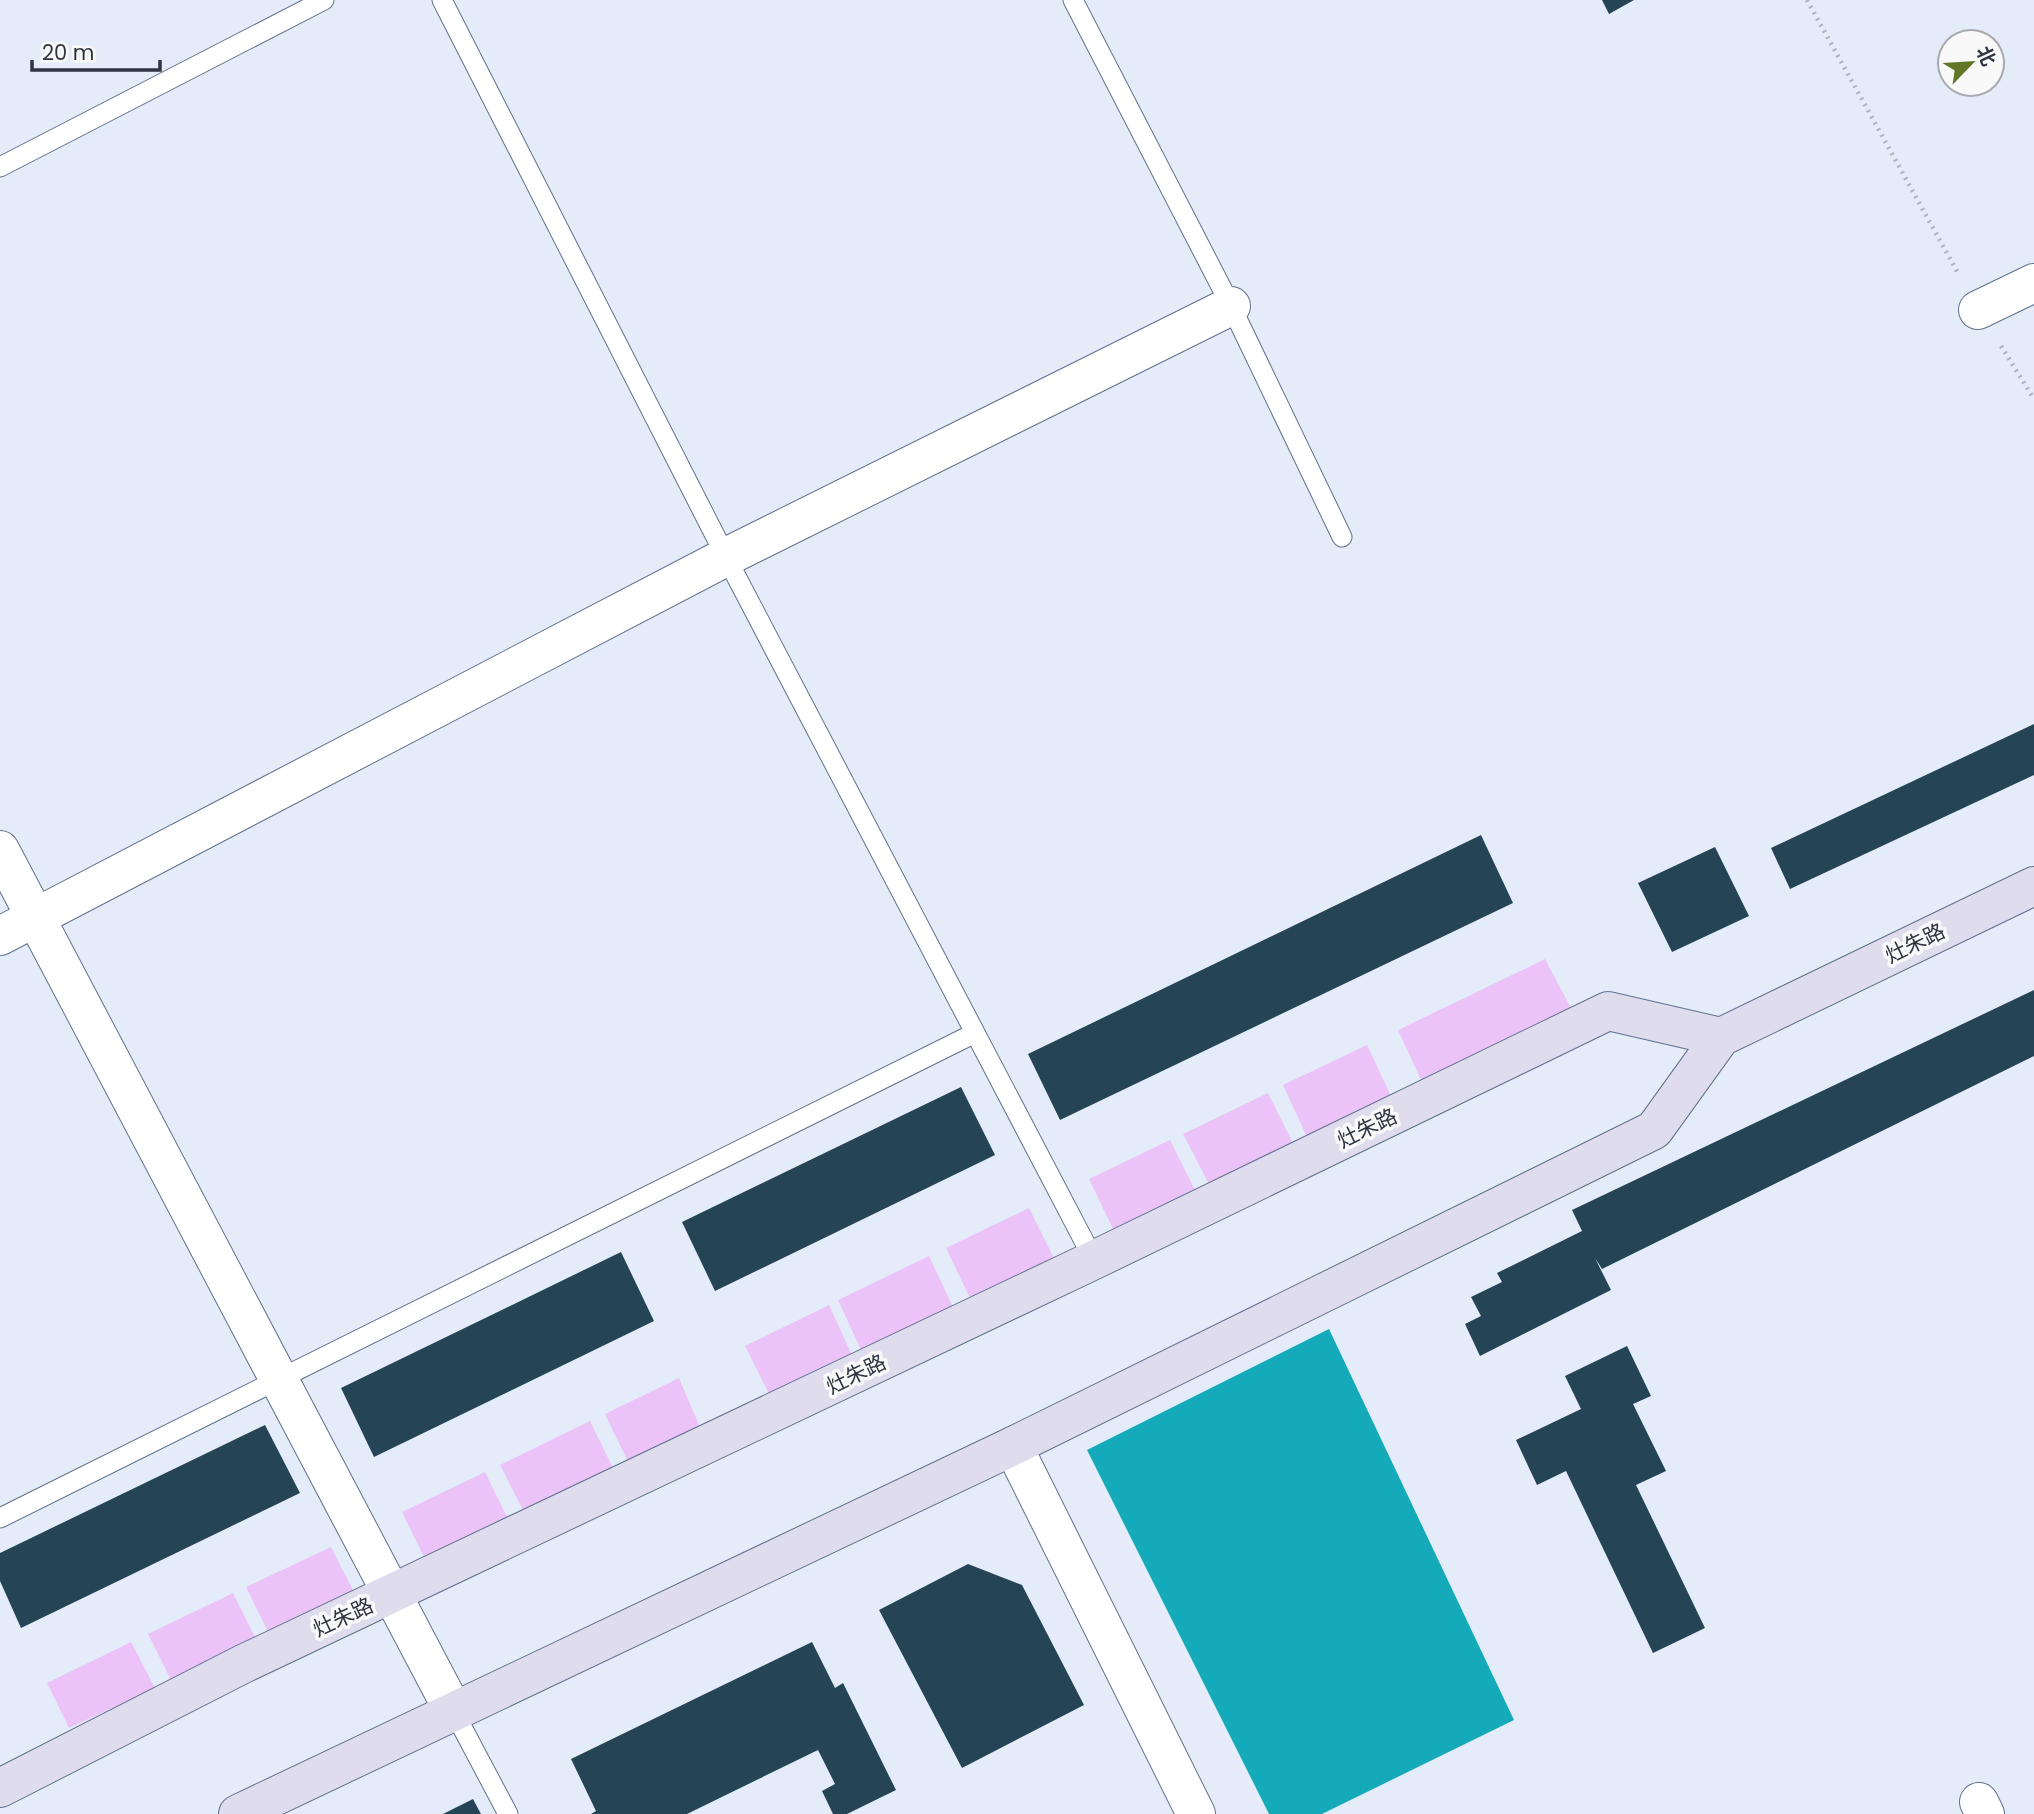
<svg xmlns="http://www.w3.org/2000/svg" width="2034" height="1814" font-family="Poppins,'Noto Sans SC',sans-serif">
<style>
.green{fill:#ebc3f8}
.water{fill:#15aab9}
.building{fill:#254455}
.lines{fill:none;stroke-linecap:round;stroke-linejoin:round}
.service-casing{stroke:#61718c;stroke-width:21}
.minor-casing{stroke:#61718c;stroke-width:40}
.secondary-casing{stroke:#61718c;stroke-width:40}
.path{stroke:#adb4c1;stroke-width:4.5;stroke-dasharray:2 5;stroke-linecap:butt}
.service{stroke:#fff;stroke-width:19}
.minor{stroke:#fff;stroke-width:38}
.secondary{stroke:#dfdcee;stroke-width:38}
.labels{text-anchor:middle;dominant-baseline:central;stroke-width:7;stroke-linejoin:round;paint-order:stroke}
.street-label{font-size:21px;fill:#2e3440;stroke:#f9f9f9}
</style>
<rect width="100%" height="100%" fill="#e5ecf9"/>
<path class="green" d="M1545,959L1572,1010L1422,1082L1398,1030Z
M1367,1045L1391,1096L1307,1137L1283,1085Z
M1268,1093L1293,1143L1209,1184L1183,1134Z
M1170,1140L1195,1190L1113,1229L1089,1179Z
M1029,1208L1054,1258L970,1298L946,1248Z
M929,1256L953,1307L861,1350L838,1300Z
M829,1305L852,1355L769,1394L745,1346Z
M679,1378L700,1427L628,1462L605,1414Z
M590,1421L613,1468L524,1512L500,1465Z
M485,1472L508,1519L425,1559L402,1512Z
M331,1547L354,1592L269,1634L246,1587Z
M233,1593L256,1639L171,1680L148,1634Z
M131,1642L155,1688L69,1728L47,1683Z"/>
<path class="water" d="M1329,1329L1514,1720L1322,1814H1269L1087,1450Z"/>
<path class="building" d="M1602,0H1634L1609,14Z
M2034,724V775L1790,889L1771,848Z
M1481,835L1513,903L1060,1120L1028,1054Z
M1715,847L1749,916L1672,952L1638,883Z
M2034,990V1056L1602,1269L1595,1258L1611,1290L1480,1356L1465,1324L1481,1316L1471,1297L1502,1282L1497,1273L1582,1231L1572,1210Z
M961,1087L995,1155L715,1291L682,1222Z
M621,1252L654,1321L374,1457L341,1388Z
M1627,1346L1651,1396L1633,1404L1666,1471L1636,1485L1705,1628L1653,1653L1566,1471L1537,1485L1516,1440L1581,1409L1565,1376Z
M265,1425L300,1493L21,1628L0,1581V1553Z
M968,1564L1022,1585L1084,1705L962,1768L879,1610Z
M812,1642L835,1688L843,1683L896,1790L847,1814H833L822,1791L835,1784L818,1750L687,1814H591L596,1811L571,1759Z
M473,1799L481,1814H443Z"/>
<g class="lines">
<g class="service-casing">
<path id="service" d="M442,0L726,557L1094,1260
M1073,0L1231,306L1342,537
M0,167L324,0
M0,1518L975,1033
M454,1712L508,1814"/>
</g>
<g class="minor-casing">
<path id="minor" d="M1978,310L2034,283
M0,850L454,1712
M0,936L726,557L1231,306
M1013,1446L1196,1814
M1979,1802L1985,1814"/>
</g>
<g class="secondary-casing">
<path id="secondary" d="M1721,1037L2034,886
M0,1788L243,1664L1094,1260L1608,1011L1721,1037L1654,1130L1013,1446L238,1814"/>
</g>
<path class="path" d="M1807,0L1959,275
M2001,346L2034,399"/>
<use href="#service" class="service"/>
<use href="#minor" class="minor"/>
<use href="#secondary" class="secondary"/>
</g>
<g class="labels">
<g class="street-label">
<text transform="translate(1915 943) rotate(-26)">灶朱路</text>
<text transform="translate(1367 1128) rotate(-26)">灶朱路</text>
<text transform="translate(856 1374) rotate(-26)">灶朱路</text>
<text transform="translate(343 1617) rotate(-25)">灶朱路</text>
</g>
</g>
<g transform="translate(1971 63) rotate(65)"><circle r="33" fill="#f9f9f9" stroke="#a8aaaf" stroke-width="2"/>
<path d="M0-5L12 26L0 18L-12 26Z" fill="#617626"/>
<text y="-10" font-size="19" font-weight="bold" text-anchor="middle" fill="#2e3440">北</text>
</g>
<path d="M32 60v10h128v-10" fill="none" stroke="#2e3440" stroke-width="3.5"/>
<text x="42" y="60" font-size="21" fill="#2e3440" stroke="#f9f9f9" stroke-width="5" paint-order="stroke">20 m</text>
</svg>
